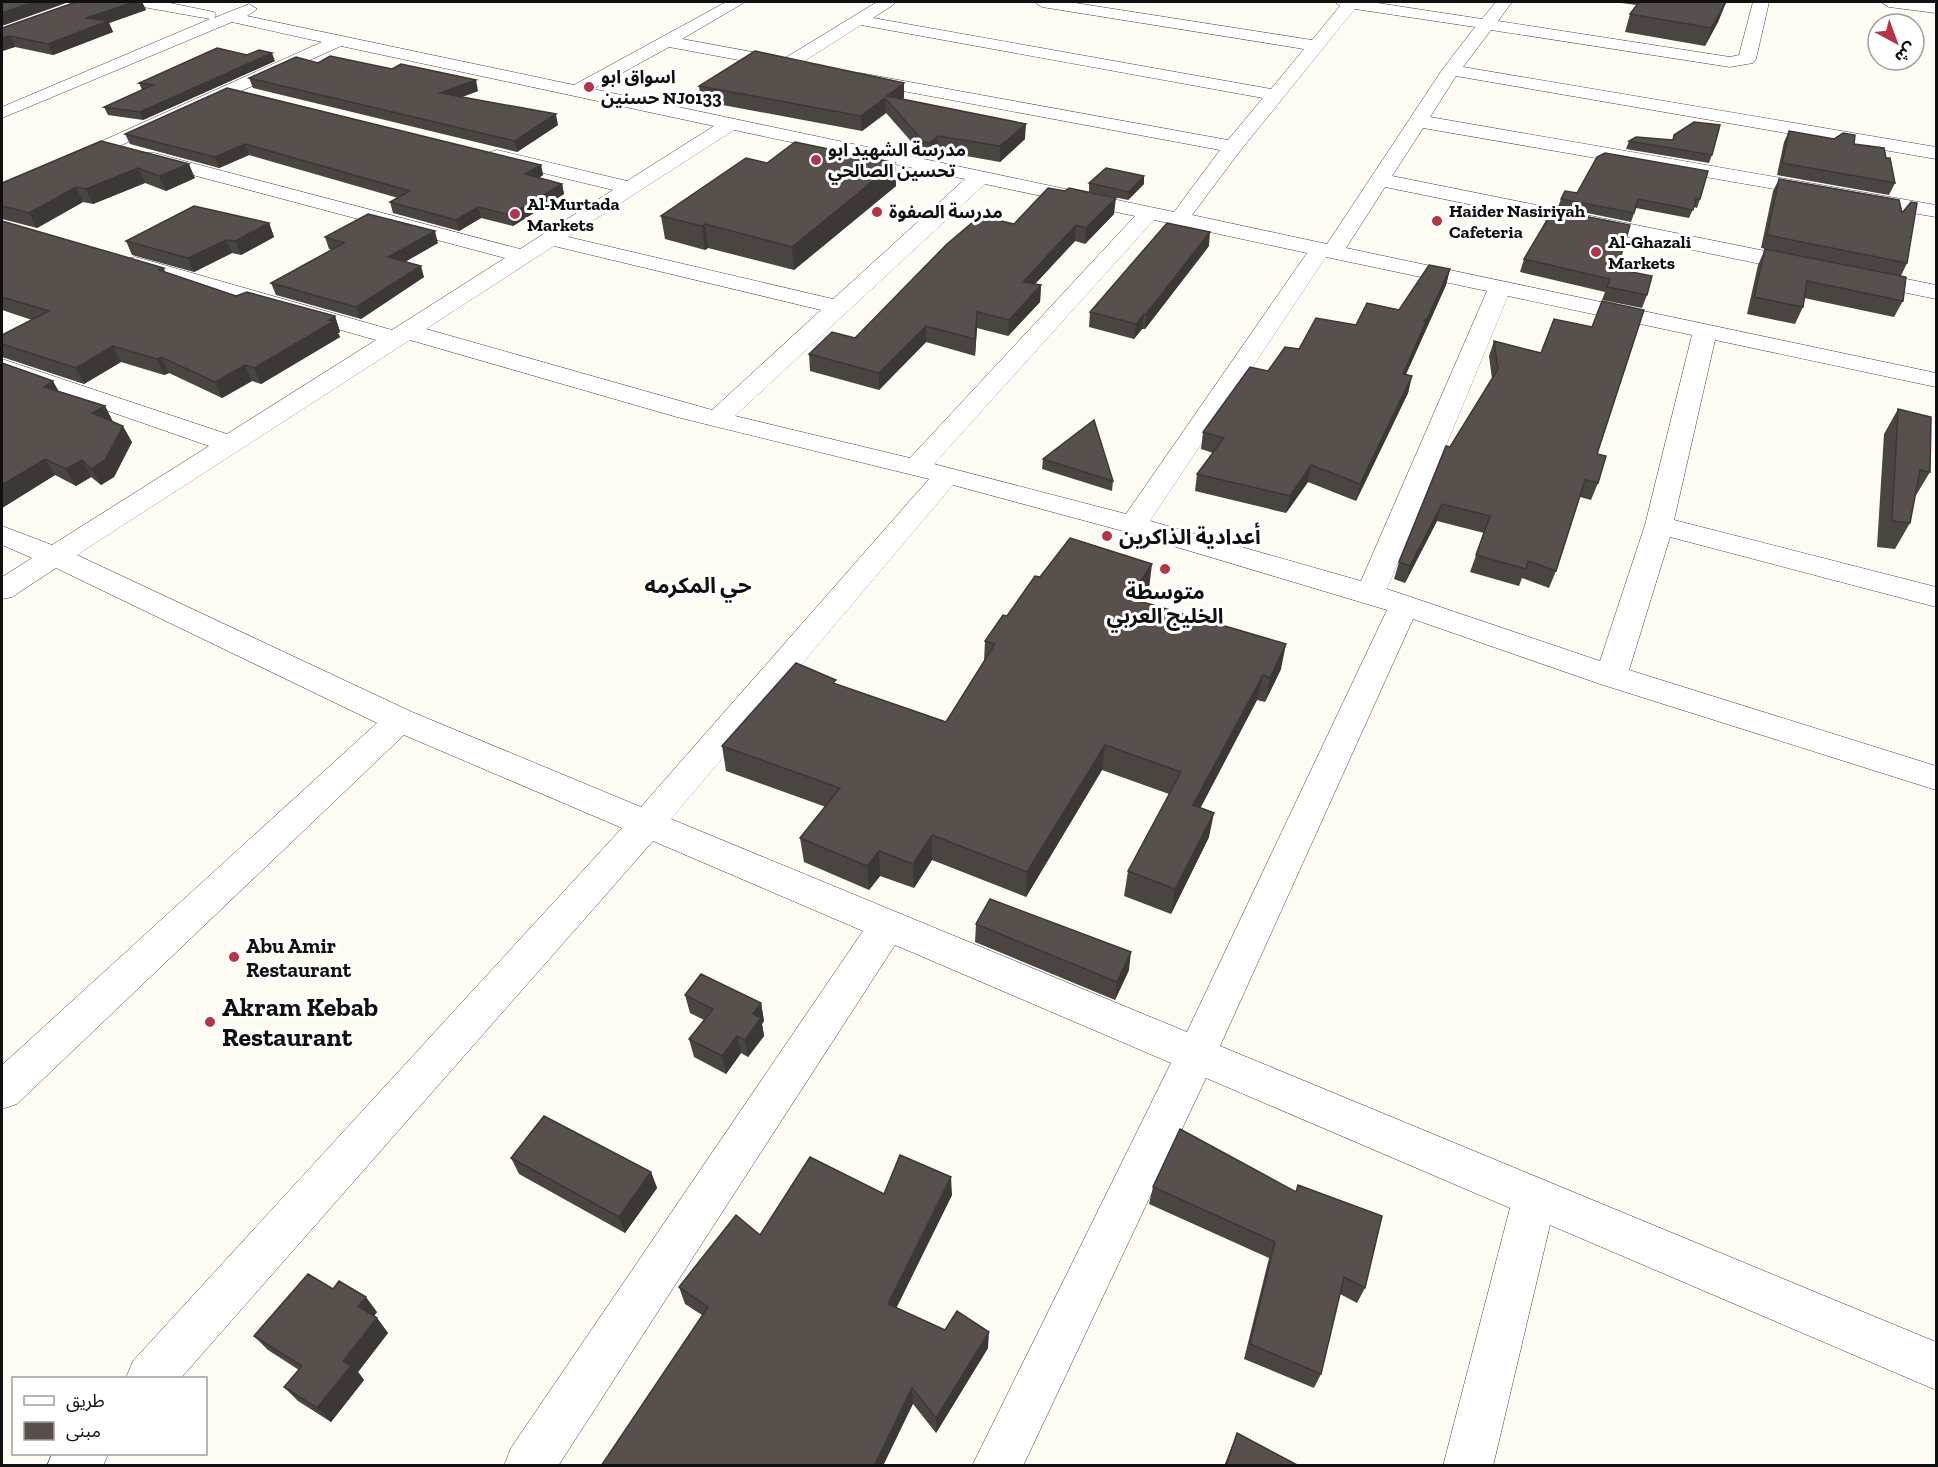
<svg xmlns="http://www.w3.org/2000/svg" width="1938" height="1467" font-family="'Zilla Slab','Noto Sans Arabic',serif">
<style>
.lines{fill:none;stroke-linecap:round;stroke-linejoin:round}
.minor-casing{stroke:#434343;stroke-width:1}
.minor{fill:#fff;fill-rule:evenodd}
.wall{fill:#4b4542}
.shaded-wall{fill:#3d3836}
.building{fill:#57504d;stroke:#3d3836;stroke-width:1.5}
.poi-dot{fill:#b4344a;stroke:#fff;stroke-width:2}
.labels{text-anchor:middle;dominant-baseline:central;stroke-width:6;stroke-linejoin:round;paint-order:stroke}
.far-poi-label{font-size:18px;font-weight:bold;fill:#101010;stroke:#fff;text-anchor:start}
.poi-label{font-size:21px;font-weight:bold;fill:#101010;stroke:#fff;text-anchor:start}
.neighbourhood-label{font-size:22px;font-weight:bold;fill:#101010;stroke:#fff}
.near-poi-label{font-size:26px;font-weight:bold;fill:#101010;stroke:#fff;text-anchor:start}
</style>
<rect width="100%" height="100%" fill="#fefbf4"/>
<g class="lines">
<g class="minor-casing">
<path id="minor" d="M135,2H165L214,12L216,15L214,18L249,4L257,9L247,16L574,85L726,2H745L682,39L785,58L877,2H895L893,5L873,18L1271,89L1304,49L1042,7L1034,2H1069L1312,40L1340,6L1335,2H1371L1482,19L1496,2H1512L1498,21L1730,57L1739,55L1753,2H1769L1756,59L1753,63L1730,67L1491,30L1463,67L1936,147V159L1456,76L1430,117L1936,205V217L1423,128L1392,176L1805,259L1813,261L1816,266L1813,271L1805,273L1385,187L1346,248L1936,373V387L1715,340L1674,520L1936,587V607L1670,537L1629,670L1936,766V790L1600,684L1413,619L1220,1046L1936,1342V1390L1550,1225L1493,1466H1443L1510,1208L1206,1078L1023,1466H972L1171,1063L895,945L558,1466H504L511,1448L863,931L653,841L181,1378H126L133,1361L622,828L404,735L17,1104L2,1109V1065L377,723L56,568L12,597L2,599V577L32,558L2,545V526L52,545L209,446L2,374V359L227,434L376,340L127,269L124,264L127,259L135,257L143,259L392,330L505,258L140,161L137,157L140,153H154L520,249L613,190L490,160L487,156L490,152L497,150L627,181L714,126L341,46L2,199V186L322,42L232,22L2,118V107L210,19L143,7ZM1355,9L1475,27L1442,70L1327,244L1192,215L1240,151ZM861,25L1263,98L1228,140L860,73L854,74L851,78L854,82L860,83L1220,150L1174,212L593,89L669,47L792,70L798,69L800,64ZM734,130L965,179L833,299L568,237ZM985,184L1135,216L910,458L735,416ZM1154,220L1307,253L1126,514L934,464ZM554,246L821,310L712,410L426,329ZM1326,257L1487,291L1361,581L1150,521ZM1508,296L1692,335L1645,525L1600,661L1387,589ZM410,340L677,417L929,479L641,807L412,712L77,555ZM953,485L1123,531L1387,610L1187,1032L671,819Z
M1881,2L1936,3V13L1889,7Z
M1862,270L1936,285V299L1854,282L1851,277L1854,272Z
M52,1454H108L103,1466H47Z"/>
</g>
<use href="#minor" class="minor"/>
</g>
<path class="wall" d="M76,2H142L146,10L109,23L113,32L53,55L15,47L2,50V28Z
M1613,2H1726L1718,22L1705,46L1625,32L1630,14L1637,5Z
M275,61L143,120L108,115L104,107L142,90L139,83Z
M318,63L478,91L462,97L558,125L517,152L253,88L249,78Z
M904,83V98L902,99L1025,139L1000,162L938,151L930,158L925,157L886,113L862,131L701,101L699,86Z
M1789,131L1854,144L1886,158L1895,183L1889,195L1777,175L1784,142Z
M125,134L541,165L543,175L539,178L562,184L564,194L513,226L481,218L459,231L393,213L390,202L398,198L249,155L219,168L130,144Z
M101,141L195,178L166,191L145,183L93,204L83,202L37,228L2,219V183Z
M1629,141L1712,155L1709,163L1626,149Z
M1597,157L1700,199L1697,208L1694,207L1689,218L1636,208L1631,222L1558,207L1561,199L1577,193Z
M767,163H895L896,186L794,270L708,248L705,250L665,239L661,216Z
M1144,176V184L1128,200L1089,192V183Z
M1779,179L1902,213L1907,263L1901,276L1761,248L1773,191Z
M1114,214L1085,244L1075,241L1035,284L1041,285L1040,302L1008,336L977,328L975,356L926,342L879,390L810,371L809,354L855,338L1014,224Z
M2,221L164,268L165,272L236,296L335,316L340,332L338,333L340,337L261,384L252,381L222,398L169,373L164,375L121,362L84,384L2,357V335L32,320L2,310Z
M269,223L274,237L241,255L232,253L194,272L132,255L126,241Z
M325,237L438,243L405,262L424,277L361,319L276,295L271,283L332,250L329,249Z
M1209,246L1145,329H1142L1134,339L1089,327L1090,312Z
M1765,249L1903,301L1894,317L1804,298L1803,307L1795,324L1747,314L1758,265Z
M1524,259L1617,269L1647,295L1642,308L1602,300L1605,292L1520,272Z
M1450,269L1446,285L1406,374L1412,376L1408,393L1356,501L1308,482L1286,513L1195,491L1197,474L1213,453L1201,449L1203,432L1268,371L1299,349L1399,310Z
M1494,341L1597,454L1598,483L1591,500L1580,497L1556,571L1549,588L1522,578L1519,586L1470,572L1484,533L1437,521L1405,583L1394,579L1399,562L1492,379L1489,356Z
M2,363L59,391L105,406L113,422L132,442L114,477L101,485L91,477L76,486L55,475L2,508Z
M1898,409L1930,472L1915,497L1910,523L1895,549L1877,547L1884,434Z
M1043,459L1113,481L1112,491L1042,469Z
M1040,577L1149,589L1141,601L1281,669L1265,702L1257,700L1200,808L1209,837L1171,914L1124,896L1128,871L1169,794L1102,770L1026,897L932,860L914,888L880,876L869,890L804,862L800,838L826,807L726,771L722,746L836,684L946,722L984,661L985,641L1007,616Z
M976,924L1129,970L1115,1000L975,942Z
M685,995L761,1003L764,1021L762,1024L764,1036L748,1057L741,1053L726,1074L694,1057L689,1039L704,1020L690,1013Z
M1180,1129L1365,1288L1357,1303L1340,1294L1321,1374L1314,1388L1244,1359L1269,1258L1149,1204L1153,1187Z
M511,1158L651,1172L657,1188L625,1233L519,1174Z
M884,1194L952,1195L896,1308L945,1330L988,1348L936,1433L913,1404L702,1315L685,1304L679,1287L760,1235Z
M333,1289L377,1312L374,1316L377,1318L388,1333L358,1372L364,1380L331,1422L298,1401L284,1387L299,1370L268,1350L254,1336Z
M1237,1433L1299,1466H1224Z"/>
<path class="shaded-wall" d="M34,2H69L2,26V13Z
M133,2H142L146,10L109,23L113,32L53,55L48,44L86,18Z
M1725,5L1718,22L1705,46L1711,28Z
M10,36L15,47L3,51L2,48V38Z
M272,53L275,61L143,120L140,112Z
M476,80L478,91L443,104L440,93Z
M904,83V98L893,107L887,96Z
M885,98L886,113L862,131L861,116Z
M556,114L558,125L517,152L515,141Z
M1026,124L1025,139L1000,162V146Z
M938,136V151L930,158V143Z
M245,144L249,155L219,168L215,157Z
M895,163L896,186L794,270L792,247Z
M189,164L195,178L166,191L159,176Z
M541,165L543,175L527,185L525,174Z
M138,168L145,183L93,204L86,189Z
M1144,176V184L1128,200L1129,192Z
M562,184L564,194L513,226L510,215Z
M76,187L83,202L37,228L29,213Z
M1116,198L1114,214L1085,244L1086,228Z
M478,207L481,218L459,231L456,220Z
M269,223L274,237L241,255L235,241Z
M705,224L708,248L705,250L702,226Z
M1076,225L1075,241L1022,298L1023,282Z
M435,231L438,243L392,269L388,257Z
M1210,232L1209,246L1145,329L1146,314Z
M226,240L232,253L194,272L188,258Z
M421,266L424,277L361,319L356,307Z
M1450,269L1446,285L1399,390L1403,374L1424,321Z
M1041,285L1040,302L1008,336L1009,320Z
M977,312V328L975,356V339Z
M1144,314L1142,329L1134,339L1136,324Z
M335,316L340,332L338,333L340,337L261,384L254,368Z
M926,326V342L879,390V373Z
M113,346L121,362L84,384L76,368Z
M161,357L169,373L164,375L157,359Z
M245,365L252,381L222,398L215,382Z
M1412,376L1408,393L1356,501L1360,484Z
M53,381L62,397L44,387Z
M105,406L113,422L92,413Z
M123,426L132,442L114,477L101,485L91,469Z
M45,459L55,475L2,508V485Z
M82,460L91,477L76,486L66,469Z
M1311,465L1308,482L1286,513L1290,496Z
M1442,504L1437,521L1405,583L1410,566Z
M1152,564L1149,589L1126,622L1129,598Z
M1286,644L1281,669L1265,702L1270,678Z
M1263,675L1257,700L1189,830L1193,805Z
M1105,745L1102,770L1026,897L1027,872Z
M1214,813L1209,837L1171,914L1175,889Z
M932,835V860L914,888L913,864Z
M879,851L880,876L869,890L867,866Z
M1131,952L1129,970L1115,1000L1117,982Z
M761,1003L764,1021L762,1024L764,1036L748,1057L745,1040L753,1014Z
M737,1036L741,1053L726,1074L722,1056Z
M651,1172L657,1188L625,1233L619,1217Z
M951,1177L952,1195L890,1321L888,1304Z
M366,1297L377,1312L370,1321L358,1306Z
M377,1318L388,1333L358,1372L364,1380L331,1422L317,1408L343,1361Z
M989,1332L988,1348L936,1433V1418Z
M912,1388L913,1404L883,1466H874Z"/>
<path class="building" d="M2,2H34L2,13Z
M76,2H134L86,18L108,21L48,44L10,36L2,38V28Z
M1639,2H1726L1711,28L1630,14Z
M217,48L247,55L259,50L272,53L140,112L104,107L153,85L139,83Z
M755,51L904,83L887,96L1026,124L1000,146L938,136L930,143L924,142L885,98L861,116L699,86Z
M330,56L392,69L401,64L476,80L440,93L556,114L515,141L249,78L296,57L318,63Z
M227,88L541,165L525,174L562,184L510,215L478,207L456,220L390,202L410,191L245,144L215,157L125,134Z
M1694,122L1720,125L1712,155L1629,141L1636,137L1673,140L1674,135Z
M1789,131L1834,139L1843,133L1855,135L1854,144L1884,148L1886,158H1890L1895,183L1782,163Z
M101,141L189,164L159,176L138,168L86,189L76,187L29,213L2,206V183Z
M795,142L895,163L792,247L705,224L702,226L661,216L746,158L767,163Z
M1605,153L1708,171L1700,199H1696L1693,210L1638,199L1634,213L1561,199L1565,191L1577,193L1597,157Z
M1106,168L1144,176L1129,192L1089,183Z
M1779,179L1899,200L1902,213L1911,202L1917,203L1907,263L1767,235Z
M1048,188L1065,191L1069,188L1116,198L1086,228L1076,225L1023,282L1041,285L1009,320L977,312L975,339L926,326L879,373L809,354L832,332L855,338L947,244L980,216L1014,224Z
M194,206L269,223L235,241L226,240L188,258L126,241Z
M1553,210L1630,225L1617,269L1652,276L1647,295L1607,287L1610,279L1524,259Z
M368,214L435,231L388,257L421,266L356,307L271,283L344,243L325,237Z
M2,221L164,268L159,270L236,296L247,292L335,316L329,320L334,321L254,368L245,365L215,382L161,357L157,359L113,346L76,368L2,344V335L49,311L2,297Z
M1167,223L1210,232L1146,314H1144L1136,324L1090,312Z
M1765,249L1906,277L1903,301L1807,281L1803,307L1754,297Z
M1429,265L1450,269L1428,317L1424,321L1426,322L1403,374L1412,376L1360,484L1311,465L1290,496L1197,474L1224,438L1203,432L1250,367L1268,371L1285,347L1299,349L1316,318L1356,325L1367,303L1399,310Z
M1602,301L1644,310L1597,454L1606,456L1598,483L1585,480L1556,571L1528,561L1526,569L1476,555L1490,516L1442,504L1410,566L1399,562L1446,446L1450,447L1498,369L1494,341L1541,353L1554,319L1592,327Z
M2,363L53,381L44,387L105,406L92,413L123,426L105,460L91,469L82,460L66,469L45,459L2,485Z
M1898,409L1931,417L1930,472L1920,470L1910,523L1892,521Z
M1094,420L1113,481L1043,459Z
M1070,538L1152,564L1129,598L1286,644L1270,678L1263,675L1193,805L1214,813L1175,889L1128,871L1181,772L1105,745L1027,872L932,835L913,864L879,851L867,866L800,838L840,788L722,746L796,663L836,680L833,683L946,722L995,644L985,641L1003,615L1007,616L1035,576L1040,577Z
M990,899L1131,952L1117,982L976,924Z
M701,974L761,1003L753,1014L761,1018L745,1040L737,1036L722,1056L689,1039L713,1009L685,995Z
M544,1116L651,1172L619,1217L511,1158Z
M1180,1129L1296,1192L1298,1185L1382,1216L1365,1288L1344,1277L1321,1374L1250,1344L1275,1242L1153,1187Z
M900,1155L951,1177L888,1304L945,1330L957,1311L989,1332L936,1418L912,1388L874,1466H601L708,1307L679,1287L736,1215L760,1235L810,1157L884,1194Z
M308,1274L333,1289L339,1281L366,1297L358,1306L377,1318L343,1361L351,1366L317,1408L284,1387L302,1366L254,1336Z
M1237,1433L1299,1466H1226Z"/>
<g class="poi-dot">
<circle cx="589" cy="87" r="6"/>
<circle cx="816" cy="160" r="6"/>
<circle cx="877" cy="212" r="6"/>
<circle cx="515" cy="214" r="6"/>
<circle cx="1437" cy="221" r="6"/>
<circle cx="1596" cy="252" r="6"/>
<circle cx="1107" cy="536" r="6"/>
<circle cx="1165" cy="569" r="6"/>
<circle cx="234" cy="957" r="6"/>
<circle cx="210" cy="1022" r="6"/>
</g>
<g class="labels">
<g class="far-poi-label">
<text x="601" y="77">اسواق ابو<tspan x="601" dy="21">حسنين NJ0133</tspan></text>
<text x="828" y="150">مدرسة الشهيد ابو<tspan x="828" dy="21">تحسين الصالحي</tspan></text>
<text x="527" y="204">Al-Murtada<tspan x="527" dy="21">Markets</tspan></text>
<text x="1449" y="211">Haider Nasiriyah<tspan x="1449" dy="21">Cafeteria</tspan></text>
<text x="889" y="212">مدرسة الصفوة</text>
<text x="1608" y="242">Al-Ghazali<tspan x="1608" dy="21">Markets</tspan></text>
</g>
<g class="poi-label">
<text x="1119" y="536">أعدادية الذاكرين</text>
<text x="1165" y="591" text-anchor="middle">متوسطة<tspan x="1165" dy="24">الخليج العربي</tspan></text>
<text x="246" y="945">Abu Amir<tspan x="246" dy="24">Restaurant</tspan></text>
</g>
<g class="neighbourhood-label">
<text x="698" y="585">حي المكرمه</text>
</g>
<g class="near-poi-label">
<text x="222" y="1007">Akram Kebab<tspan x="222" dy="30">Restaurant</tspan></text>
</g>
</g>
<rect width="1938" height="1467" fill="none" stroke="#101010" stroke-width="6"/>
<rect x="12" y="1377" width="195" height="78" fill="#ffffff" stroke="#9f9f9f" stroke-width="1.5"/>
<rect x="24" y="1396" width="30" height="9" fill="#ffffff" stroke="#9f9f9f" stroke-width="1.5"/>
<text x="66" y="1407" font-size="18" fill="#101010">طريق</text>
<rect x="24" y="1422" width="30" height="18" fill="#57504d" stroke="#9f9f9f" stroke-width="1.5"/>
<text x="66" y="1437" font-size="18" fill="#101010">مبنى</text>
<g transform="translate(1896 42) rotate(139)"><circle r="28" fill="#ffffff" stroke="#9f9f9f" stroke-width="1.5"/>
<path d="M0-4.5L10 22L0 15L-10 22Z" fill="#b4344a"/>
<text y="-9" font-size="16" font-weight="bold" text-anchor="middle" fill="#101010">ش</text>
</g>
</svg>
